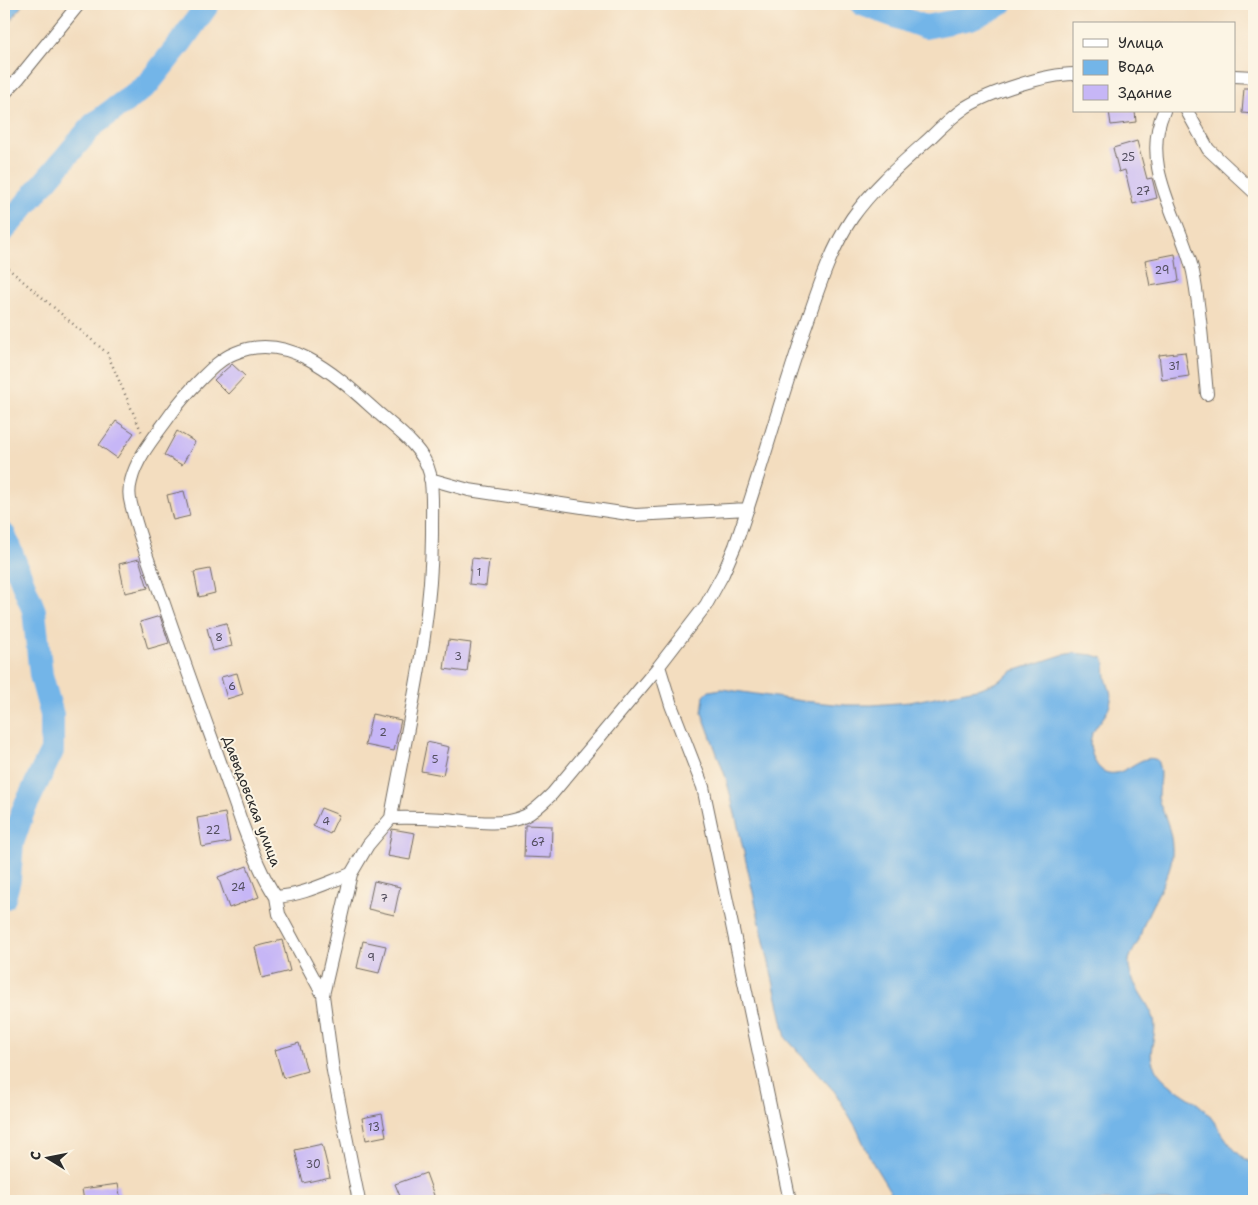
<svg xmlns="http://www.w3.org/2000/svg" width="1258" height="1205" font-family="'Shantell Sans',sans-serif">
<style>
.water{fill:#73b5e8;stroke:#4f708a}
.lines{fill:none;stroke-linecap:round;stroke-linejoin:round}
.river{stroke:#73b5e8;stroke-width:24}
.building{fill:#c6b6f6}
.minor-casing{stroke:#71695f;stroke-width:14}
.path{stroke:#71695f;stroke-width:2.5;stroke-dasharray:1 4;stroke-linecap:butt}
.minor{stroke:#fff;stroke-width:12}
.labels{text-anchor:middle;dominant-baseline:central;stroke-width:4;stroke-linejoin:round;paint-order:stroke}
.number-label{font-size:11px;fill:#524e5e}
.street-label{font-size:14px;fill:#2b2b2b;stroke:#fcf5e5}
</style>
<rect width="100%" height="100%" fill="#fcf5e5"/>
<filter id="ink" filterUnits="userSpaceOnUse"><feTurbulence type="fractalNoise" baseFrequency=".02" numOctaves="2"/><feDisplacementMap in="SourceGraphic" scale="10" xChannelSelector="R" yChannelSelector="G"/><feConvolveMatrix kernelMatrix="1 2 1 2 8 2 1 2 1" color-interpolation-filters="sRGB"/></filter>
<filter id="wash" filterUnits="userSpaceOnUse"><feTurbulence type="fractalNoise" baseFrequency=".0096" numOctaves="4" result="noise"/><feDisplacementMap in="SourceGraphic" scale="20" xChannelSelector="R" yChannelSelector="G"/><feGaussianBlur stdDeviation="1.12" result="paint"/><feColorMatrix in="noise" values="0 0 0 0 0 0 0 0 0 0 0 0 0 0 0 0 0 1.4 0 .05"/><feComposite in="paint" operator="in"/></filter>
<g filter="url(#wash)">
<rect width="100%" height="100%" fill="#f3ddbf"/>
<path class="water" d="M4,4H23L4,30Z
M1073,653L1093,655L1103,658C1106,664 1105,670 1106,677C1107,684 1112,692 1111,700C1108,723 1080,730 1094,759C1096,764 1098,767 1103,771C1123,782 1140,751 1157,760C1163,776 1158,783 1158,797C1159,805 1164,812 1166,819C1170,830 1173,844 1172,856C1171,874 1153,901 1146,919C1143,926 1141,933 1139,940C1136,947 1130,954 1129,961C1127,981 1149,1002 1154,1019C1158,1034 1147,1051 1153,1064C1161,1083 1183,1093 1198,1104C1220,1122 1227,1152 1254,1164V1201H896L871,1160L856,1127L835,1092L786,1038L737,822L726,778L702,713L704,696L709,691L722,689L802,701L846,705H872L910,702L981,688L997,682L1013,671L1062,655Z"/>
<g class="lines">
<path class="river" d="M862,4L925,27L971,18L1001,4
M4,230L93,125L147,85L181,42L208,4
M4,535L34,611L41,675L52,715V751L23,811L12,843L9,879L4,898"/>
</g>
<g id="blocks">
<path class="building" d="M1244,88H1254V114L1242,113Z
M1109,111H1135L1136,122L1111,125Z
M1137,141L1147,179L1152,178L1157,198L1133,204L1125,170L1119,172L1113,148Z
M1175,254L1179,281L1150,286L1145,260Z
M1185,352L1189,376L1162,380L1159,355Z
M232,364L245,376L228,394L214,380Z
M116,421L134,433L117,458L99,445Z
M177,431L195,442L182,465L164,455Z
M184,491L190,516L173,520L167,495Z
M472,558L489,560L486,586L469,584Z
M139,559L148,588L125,593L119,564Z
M210,569L215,593L199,597L194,572Z
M160,616L169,643L148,649L140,622Z
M226,623L232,646L213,651L207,628Z
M448,640L471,643L467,672L444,669Z
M237,673L243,694L227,699L221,677Z
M372,714L401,720L394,751L365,745Z
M427,742L449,747L443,775L421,771Z
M321,808L339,815L330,834L313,826Z
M225,813L230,842L202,847L197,818Z
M525,825L552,826L551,858L524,857Z
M392,829L415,833L410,860L387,856Z
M247,866L259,897L229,908L218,877Z
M374,881L400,887L394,915L368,909Z
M282,940L290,971L262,978L255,947Z
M363,941L386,946L379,973L357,968Z
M299,1043L307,1071L283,1078L275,1050Z
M382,1114L386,1136L366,1140L362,1118Z
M322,1144L330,1177L303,1183L295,1150Z
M426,1173L436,1201H402L395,1184Z
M118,1184L121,1201H84L82,1189Z"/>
</g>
</g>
<g filter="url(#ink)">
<use href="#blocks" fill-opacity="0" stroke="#71695f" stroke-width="1"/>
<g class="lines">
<g class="minor-casing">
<path id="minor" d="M1234,76L1254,77
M4,94L18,79L79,4
M1164,111C1139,167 1181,219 1193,272C1201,312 1203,354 1207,394
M1187,111L1208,149L1254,192
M430,479L469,490L635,515L748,509
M391,818C409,817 427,818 445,819C471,821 500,827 525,816C535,811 544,802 552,794L659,666
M351,874L368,845L391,818L393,806C410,714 433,621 432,527C432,510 433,491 430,474C424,448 395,428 376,411C339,378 290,330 235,353C222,358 212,368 202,378C191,389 180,401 171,414C157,434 137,456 131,481C129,488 129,497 131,504C139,537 151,569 163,601C179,648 196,695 213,742C222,768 232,794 241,821C251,847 260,873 276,897C303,895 326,883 351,874L323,995L333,1071L359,1201
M276,897L279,914L323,995
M790,1201L703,787L671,705L659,666L706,605L723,574L735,546C761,472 781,396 807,322C819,287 831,249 852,218C874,187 901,164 929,139C940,128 953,116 966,107C990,92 1046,74 1074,74"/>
</g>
<path class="path" d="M4,265L107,353L142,433"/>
<use href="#minor" class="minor"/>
</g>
</g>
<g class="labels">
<g class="number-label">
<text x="1128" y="157">25</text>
<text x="1143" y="191">27</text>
<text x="1162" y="270">29</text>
<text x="1174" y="366">31</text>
<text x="479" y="572">1</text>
<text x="219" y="637">8</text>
<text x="458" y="656">3</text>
<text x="232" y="686">6</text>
<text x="383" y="732">2</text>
<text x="435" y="759">5</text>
<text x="326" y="821">4</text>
<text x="213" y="830">22</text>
<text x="538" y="842">67</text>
<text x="238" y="887">24</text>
<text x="384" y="898">7</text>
<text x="371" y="957">9</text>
<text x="374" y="1127">13</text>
<text x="313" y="1164">30</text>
</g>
<g class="street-label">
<text transform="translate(252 801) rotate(69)">Давыдовская улица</text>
</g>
</g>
<rect width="1258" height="1205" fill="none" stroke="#fcf5e5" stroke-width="20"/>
<rect x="1073" y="22" width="162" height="90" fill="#fcf5e5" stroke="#a8a49b"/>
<rect x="1083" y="39" width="25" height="8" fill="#ffffff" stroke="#a8a49b"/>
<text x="1118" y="48" font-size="15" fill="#2b2b2b">Улица</text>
<rect x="1083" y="60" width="25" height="15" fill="#73b5e8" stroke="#a8a49b"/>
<text x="1118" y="72" font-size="15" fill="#2b2b2b">Вода</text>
<rect x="1083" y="85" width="25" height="15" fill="#c6b6f6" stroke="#a8a49b"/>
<text x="1118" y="98" font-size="15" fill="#2b2b2b">Здание</text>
<g transform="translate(48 1158) rotate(280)" stroke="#fcf5e5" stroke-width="4" paint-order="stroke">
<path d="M0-4L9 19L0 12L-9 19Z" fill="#2b2b2b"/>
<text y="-8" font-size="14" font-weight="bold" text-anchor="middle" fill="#2b2b2b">С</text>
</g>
</svg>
